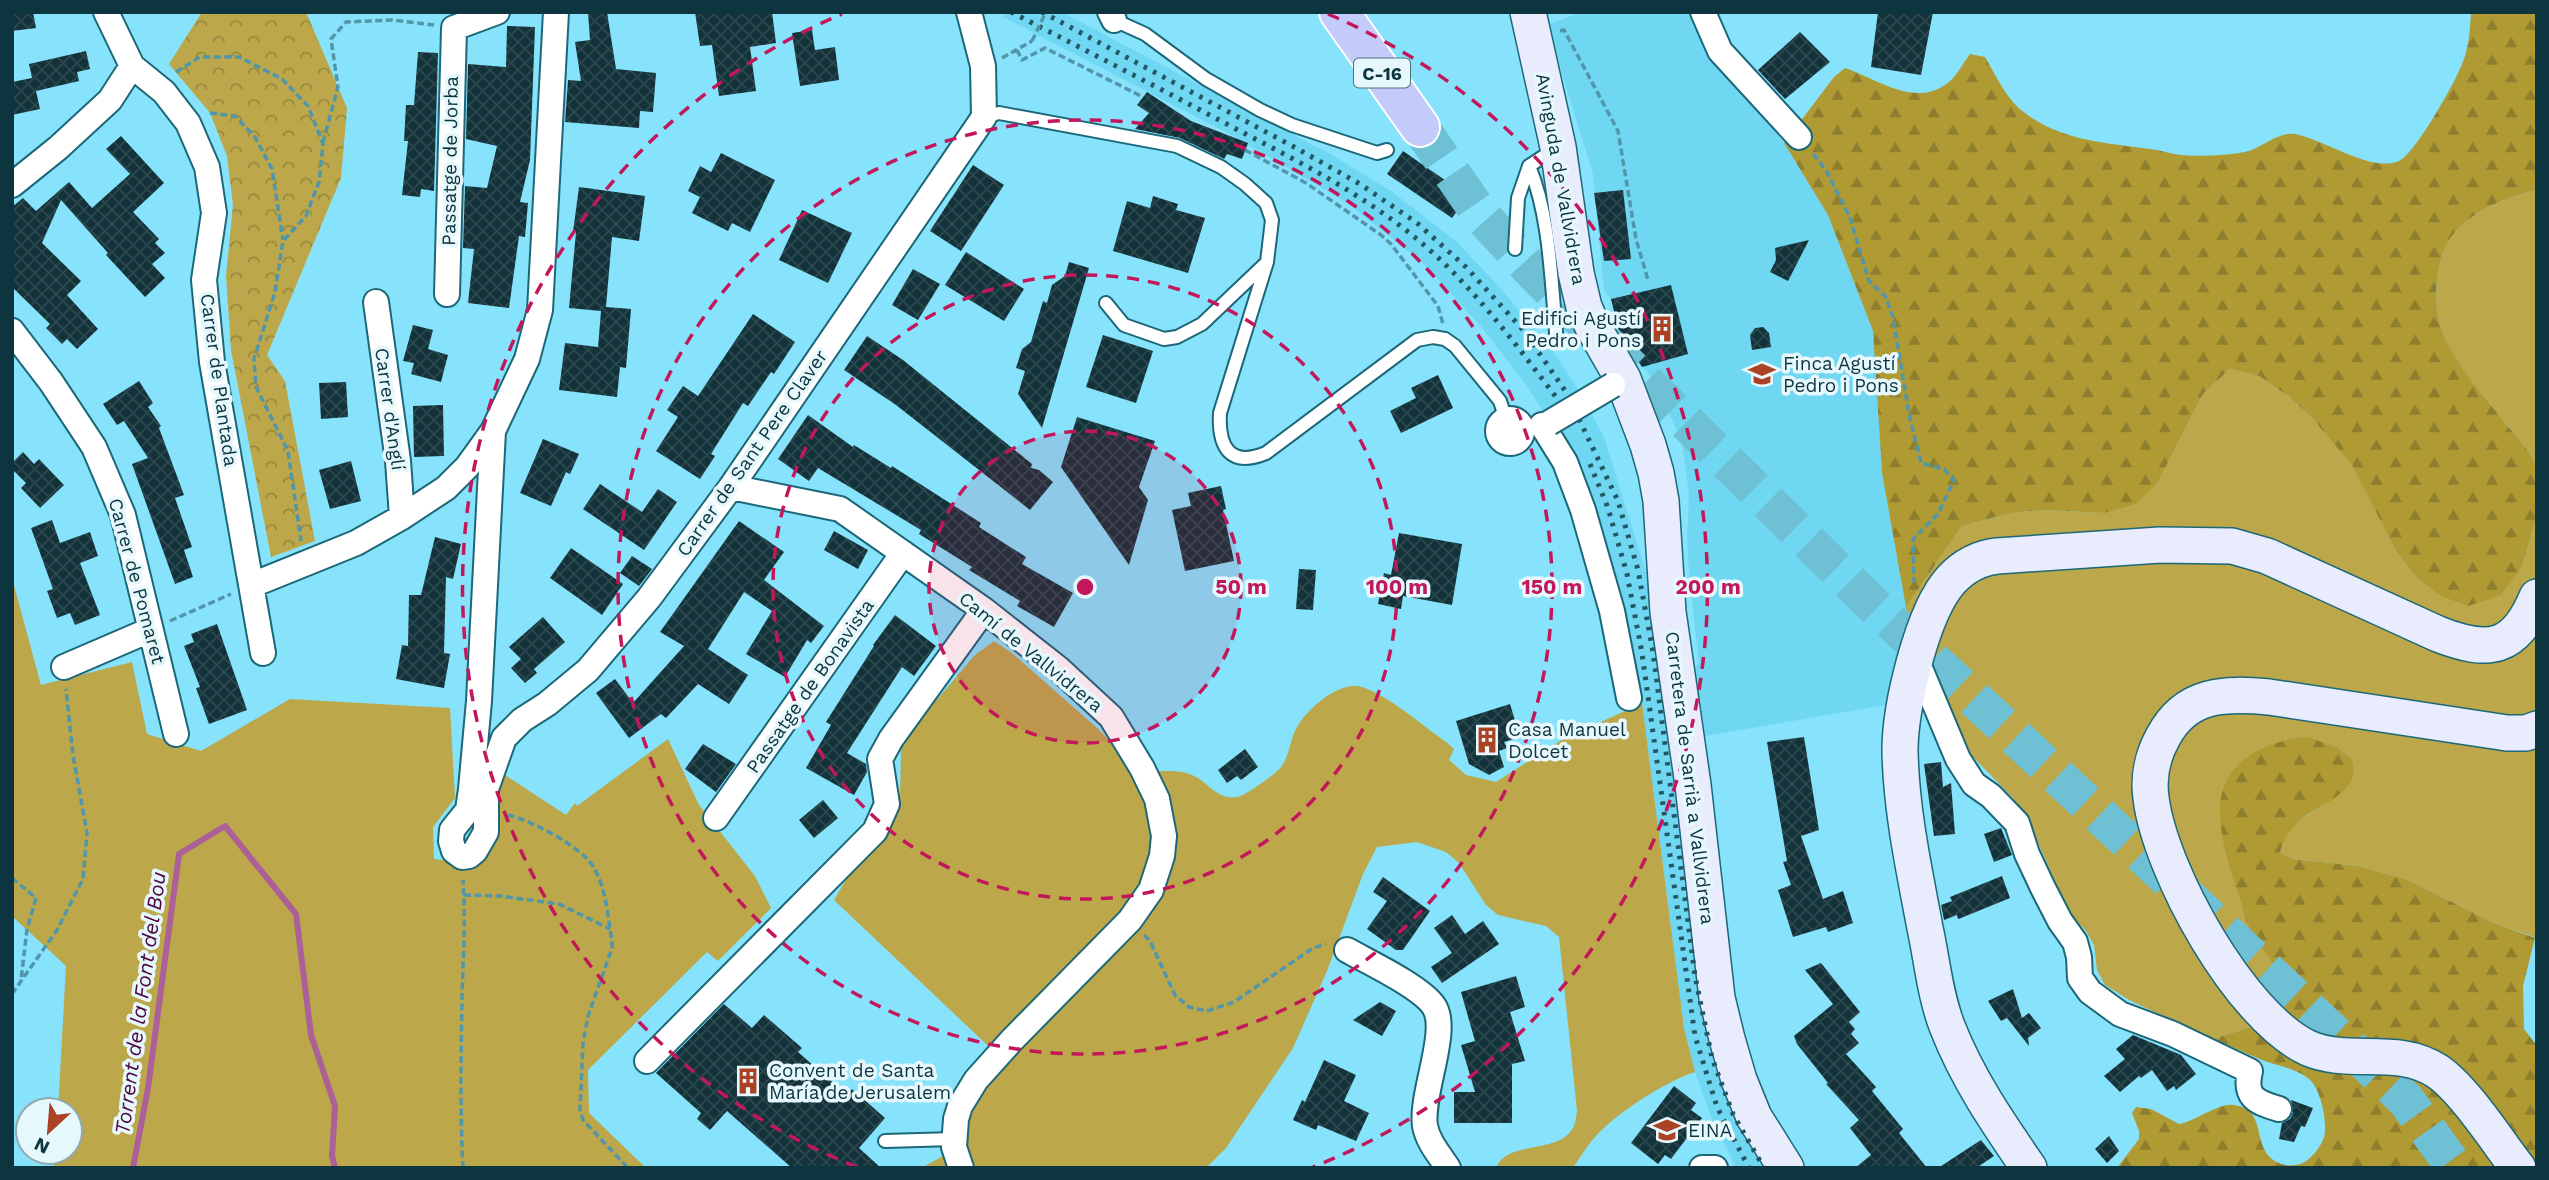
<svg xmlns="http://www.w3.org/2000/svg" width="2549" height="1180" font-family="'Work Sans',sans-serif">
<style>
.built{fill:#70d7f2}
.green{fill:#bca74a}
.forest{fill:url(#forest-firs)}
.park{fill:url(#park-crowns)}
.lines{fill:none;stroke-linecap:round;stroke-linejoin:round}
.stream{stroke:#ab6098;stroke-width:6}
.building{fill:url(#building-cross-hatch)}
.trunk-tunnel{stroke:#6ec0d5;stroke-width:38;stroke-dasharray:38 19;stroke-linecap:butt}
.service-casing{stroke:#1c6778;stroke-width:16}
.minor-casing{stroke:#1c6778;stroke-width:28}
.secondary-casing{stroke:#1c6778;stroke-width:38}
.trunk-casing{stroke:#fff;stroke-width:42}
.path{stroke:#5197a9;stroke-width:3.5;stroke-dasharray:7 3.5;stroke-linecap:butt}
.service{stroke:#fff;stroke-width:12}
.minor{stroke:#fff;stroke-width:24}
.secondary{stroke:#e8ecfd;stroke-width:35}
.trunk{stroke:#c3cbfa;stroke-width:38}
.rail{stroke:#245764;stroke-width:5;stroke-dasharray:3.5 7;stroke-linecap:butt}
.minor-bridge-casing{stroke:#1c6778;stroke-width:28;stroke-linecap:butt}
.path-bridge{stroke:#5197a9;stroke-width:3.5;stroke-dasharray:7 3.5;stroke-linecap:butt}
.minor-bridge{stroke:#fff;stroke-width:24}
.ring{fill:none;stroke:#c2185b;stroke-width:3.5;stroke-dasharray:12 9}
.labels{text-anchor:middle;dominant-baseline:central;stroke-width:7;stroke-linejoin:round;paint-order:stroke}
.shield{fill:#e7f8fc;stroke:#4e7078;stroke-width:2}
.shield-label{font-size:18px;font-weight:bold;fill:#0c353f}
.street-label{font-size:19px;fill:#0c353f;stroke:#e7f8fc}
.poi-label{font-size:19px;fill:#0c353f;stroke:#e7f8fc;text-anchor:start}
.water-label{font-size:21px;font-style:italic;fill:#4f0742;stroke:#e7f8fc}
.centre{fill:#c2185b;stroke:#e7f8fc;stroke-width:3.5}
.ring-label{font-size:21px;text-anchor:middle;font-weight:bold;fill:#c2185b;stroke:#e7f8fc;stroke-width:7;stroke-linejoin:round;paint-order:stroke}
</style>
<defs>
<pattern id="forest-firs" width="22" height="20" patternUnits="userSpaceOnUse" patternTransform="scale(1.75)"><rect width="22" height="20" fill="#b09a34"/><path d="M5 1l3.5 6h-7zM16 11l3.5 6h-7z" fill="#8e7e2d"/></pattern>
<pattern id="park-crowns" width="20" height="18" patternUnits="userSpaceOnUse" patternTransform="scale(1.75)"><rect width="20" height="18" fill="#bca74a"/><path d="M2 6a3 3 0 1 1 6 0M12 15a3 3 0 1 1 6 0" fill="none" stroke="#97893f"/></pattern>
<pattern id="building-cross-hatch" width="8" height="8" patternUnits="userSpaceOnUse" patternTransform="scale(1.75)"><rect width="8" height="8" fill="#14323a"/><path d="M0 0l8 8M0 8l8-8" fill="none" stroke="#2c484f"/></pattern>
</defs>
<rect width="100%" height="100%" fill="#87e3fb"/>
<path class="built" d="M1005,12H1062L1332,155L1391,191L1456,241L1501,289L1554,352L1579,391L1604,437L1649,582L1674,740L1772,1168H1736L1712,1119L1695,1072L1684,1028L1642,703L1611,566L1563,443L1529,389L1480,325L1422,262L1346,202L1235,137L1003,17Z
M1582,12H1687L1737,82L1784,143L1828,215L1873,331L1882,473L1910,627L1887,705L1705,736L1693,668L1699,664L1689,573L1687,538L1689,494L1682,442L1654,381L1620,337L1611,299L1604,291L1593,174L1547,25Z"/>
<path class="green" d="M2537,190V466L2528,451C2502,417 2455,367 2441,328C2432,300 2435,253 2456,231C2478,208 2507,197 2537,190Z
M2230,369L2259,376L2288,396L2312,418L2352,464L2396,551L2416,577L2521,569L2537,516V938L2492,922L2406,879L2358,866L2294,859L2280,853C2288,821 2305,819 2329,800C2338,793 2345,784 2353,775L2352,759L2338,748L2224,843L2248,925L2277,970L2280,986L2254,1026L2213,1039L2131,1001L2105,985L2097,970L2094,945L2086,931L2069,913L2026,815L2012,797L1972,756L1945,698L1939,677L1887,705L1892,681L1910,631L1906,607L1962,526L2011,513L2043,510L2104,513L2158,482L2203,394Z
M12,578L41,685L132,662L147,734L201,751L290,699L450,708L455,798L433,827L434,859L478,864L499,771L566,815L575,803L577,806L668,739L699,805L755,876L771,908L718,961L707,952L588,1070L589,1113L646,1168H54L55,1152H70V1110H58L66,966L12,916Z
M994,641L1012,653L1097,728L1112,743L1134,774C1152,772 1175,768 1192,775C1210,783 1216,800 1238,797C1245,796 1277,773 1281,767C1290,755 1290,739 1297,727C1307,709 1339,680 1362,687C1388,695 1423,726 1446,742L1454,749L1449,760L1466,775L1496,782L1560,741L1642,703L1684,1028L1695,1072C1666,1081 1615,1114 1595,1137C1587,1146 1580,1157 1573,1168H1496C1508,1139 1558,1155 1573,1128C1576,1123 1576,1116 1577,1111L1559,937L1546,926L1498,915L1486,905L1459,863L1446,852L1417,842L1377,847L1363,874L1327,971L1293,1048L1226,1148L1206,1168H921L958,1148L976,1097L1003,1060L834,900L850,873L888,830L894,819L900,797L901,749L911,730L975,655Z"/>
<path class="forest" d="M2471,12H2537V190C2507,197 2478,208 2456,231C2435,253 2432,300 2441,328C2455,367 2502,417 2528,451L2537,466V516L2521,569L2501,595L2468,606L2441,596L2416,577L2396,551L2352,465L2312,418L2288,396L2259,376L2230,369L2203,394L2158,482L2136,504L2104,513L2043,510L2011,513L1962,526L1906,607L1882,473L1873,331L1828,215L1784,143L1834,77L1845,68C1878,79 1917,110 1950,81C1958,74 1963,63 1970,54L1985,57C1997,77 2006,99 2025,113C2061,141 2107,143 2150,149C2160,150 2171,154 2181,155C2197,157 2229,155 2245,152C2261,149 2276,132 2294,134C2325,139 2370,173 2399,161C2415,154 2455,83 2462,64C2469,48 2470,30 2471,12Z
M2308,737L2338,748L2352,759C2353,764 2354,771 2353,776C2344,807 2291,806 2280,853L2294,859L2358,866L2406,879L2492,922L2535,938L2523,986L2524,1029L2537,1046V1168H2117L2139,1139V1131L2132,1113L2136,1107L2151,1109L2179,1124C2196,1121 2219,1102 2234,1105C2270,1110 2249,1150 2279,1163C2285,1166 2293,1166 2300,1164C2310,1161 2321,1147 2324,1137C2328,1124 2321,1091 2311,1081C2299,1069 2278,1066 2262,1060C2246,1054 2230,1045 2213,1039L2254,1026L2280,986C2275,958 2259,949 2248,925C2244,916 2242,904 2239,895C2229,868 2219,835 2220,806C2223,760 2269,739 2308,737Z"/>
<path class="park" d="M202,12H306L347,108L341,178L267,355L285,381L315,541L271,557L231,350L226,276L233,205L227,156L210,113L169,64Z"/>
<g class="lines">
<path class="stream" d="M133,1168L148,1088L179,854L225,826L296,914L311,1035L335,1106L332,1156L335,1168"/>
</g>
<path class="building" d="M12,12H33L36,28L12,31Z
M588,12H607L616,69L656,73L653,112L640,111L639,128L565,122L568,80L581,81L575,42L590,40Z
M695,12H772L776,43L750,47L756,91L719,96L712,45L700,46Z
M1878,12H1933L1921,75L1871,67Z
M507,26L535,27L530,160L520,202L528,203L525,237L519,236L509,308L468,303L474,249L463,248L465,186L487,188L497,146L466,139L468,64L506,67Z
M812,30L815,50L835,47L839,80L800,86L792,33Z
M1800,32L1830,62L1785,99L1758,70Z
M86,51L90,69L77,72L79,81L36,91L40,109L12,115V82L32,78L29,64Z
M418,52L438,53L434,191L421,189L420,197L402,195L408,141H404L406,105H414Z
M1147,92L1191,121L1248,143L1242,159L1227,154L1224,159L1180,138L1135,129L1149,113L1137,105Z
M121,136L164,183L133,212L159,239L155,243L165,253L152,264L165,278L145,297L106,255L108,253L61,200L42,243L81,281L67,295L98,329L77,349L67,339L62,344L46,328L50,324L12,287V207L23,198L36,211L69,182L92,208L130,174L106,149Z
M1403,151L1468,196L1452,218L1387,174Z
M721,153L775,180L750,232L732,223L728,231L692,213L700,197L688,191L700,166L711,172Z
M973,165L1004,185L961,251L930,231Z
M579,187L645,196L639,241L612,237L606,307L631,309L626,368L620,367L617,397L559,390L565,343L598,347L601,311L569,308L576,232H573Z
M1623,190L1631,259L1604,261L1594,193Z
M1153,196L1178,204L1176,210L1205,218L1188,273L1113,251L1127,201L1150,208Z
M802,210L852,233L828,283L779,260Z
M1809,240L1788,281L1770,272L1776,260L1775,248Z
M966,252L1024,289L1004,321L945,285Z
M1069,262L1089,268L1042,428L1018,394L1025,371L1016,368L1022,349L1031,342L1043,301L1047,303L1052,285L1065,276Z
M913,269L940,284L918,320L892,305Z
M1671,285L1688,354L1642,367L1619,332L1611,299Z
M753,314L795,342L774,374L771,372L748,406L743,403L711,454L715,456L700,479L656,451L678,417L667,410L683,386L698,396Z
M413,325L433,330L428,349L448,355L441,382L411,374L414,363L403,361Z
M1763,327L1769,333L1771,347L1752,350L1750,335L1755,328Z
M1103,335L1153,351L1136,403L1086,387Z
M867,336L903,360L1032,464L1031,468L1039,470L1053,482L1030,510L896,405L844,370Z
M1438,375L1453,408L1401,433L1390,411L1416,398L1411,388Z
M139,381L153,403L148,407L161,426L159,428L184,495L175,498L192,547L184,550L193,577L175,584L132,464L148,458L124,421L117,425L103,404Z
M346,382L348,417L321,419L319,383Z
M443,405L444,456L414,457L413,406Z
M808,415L853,447L854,445L891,468L892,466L981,523L979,527L1026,557L1022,564L1073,593L1054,627L1017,606L1020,601L969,570L972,567L919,534L921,530L818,468L809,481L778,459Z
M1077,417L1155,441L1139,487L1148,500L1129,565L1061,467Z
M543,439L579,454L570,474L566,472L551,506L520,493Z
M23,452L34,464L39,459L64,485L40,508L21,488L26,483L12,469V463Z
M351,461L361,501L330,509L319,470Z
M600,484L642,512L658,489L677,502L644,550L583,509Z
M1221,486L1226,509L1223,510L1234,561L1185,571L1172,510L1191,506L1188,493Z
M52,520L60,543L90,532L98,556L80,563L100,615L75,625L70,613L57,618L47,591L53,589L31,528Z
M739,521L784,552L764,580L824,626L811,643L807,640L785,677L746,654L772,611L744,592L708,649L748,675L729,704L698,684L666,718L661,714L629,738L596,693L615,679L633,703L684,646L660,632Z
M834,531L868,550L858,569L824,550Z
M1399,533L1462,544L1452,605L1403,596L1401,609L1378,604L1384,573L1391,575Z
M435,537L461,544L453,579L446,577L444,653L450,654L444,688L396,679L402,645L408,646L409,595H421Z
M571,548L623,584L602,615L550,578Z
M632,556L652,569L639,586L620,573Z
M1299,569L1316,570L1313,610L1296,609Z
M895,615L936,646L914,676L902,667L847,753L866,764L867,772L854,795L806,768L831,725L826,722L874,646L873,645Z
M543,617L565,642L534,669L537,673L525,683L511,668L521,659L509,647Z
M217,624L247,710L209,724L196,688L200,687L184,646L194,642L191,634Z
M1510,704L1520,737L1504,742L1507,748L1499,751L1504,767L1489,775L1469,764L1456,721Z
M1804,737L1819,830L1801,836L1823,899L1843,891L1853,923L1828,932L1826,927L1793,937L1778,890L1791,885L1783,862L1787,861L1767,742Z
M703,744L736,764L716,792L685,769Z
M1245,749L1258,767L1241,780L1237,776L1227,783L1218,770Z
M1941,762L1943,787L1951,783L1955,834L1934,836L1924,764Z
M823,800L838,818L814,838L799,820Z
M2001,828L2012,855L1994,862L1984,834Z
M2002,876L2010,898L1961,918L1958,919L1957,915L1944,920L1941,905L1952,901L1950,897Z
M1383,877L1430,911L1403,950H1396L1367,929L1387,901L1373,892Z
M1452,915L1465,934L1483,921L1499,944L1442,983L1431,967L1452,953L1434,928Z
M1821,963L1860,1012L1849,1022L1855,1029L1851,1034L1859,1043L1846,1054L1876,1087L1872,1091L1903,1129L1899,1133L1927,1168H1855L1871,1155L1850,1128L1859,1120L1826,1084L1828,1083L1797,1044L1794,1036L1833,1004L1805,970Z
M1516,976L1525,1007L1510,1012L1525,1061L1512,1064V1123H1454V1092H1475L1461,1045L1475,1041L1461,992Z
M2013,989L2022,1018L2029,1013L2041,1028L2028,1038L2029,1046L2007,1018L2001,1021L1988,1001Z
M1380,1002L1396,1011L1382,1036L1353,1020Z
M724,1004L752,1028L764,1015L802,1048L798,1052L847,1095L852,1089L885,1118L859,1148L881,1168H792L727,1111L710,1130L697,1119L701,1113L656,1073Z
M2133,1035L2181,1055L2196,1074L2176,1090L2174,1086L2167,1091L2152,1070L2141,1078L2139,1076L2120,1092L2104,1076L2125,1059L2116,1049Z
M1324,1060L1356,1075L1344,1101L1369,1113L1356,1141L1318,1125L1316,1130L1293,1120L1302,1100L1305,1102Z
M1674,1086L1696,1103L1691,1110L1702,1118L1671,1159L1665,1155L1658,1164L1631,1143Z
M2291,1100L2313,1108L2305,1127L2301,1126L2294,1142L2279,1139L2282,1123L2290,1119L2293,1113Z
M2109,1136L2119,1151L2107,1163L2095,1149Z
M1981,1140L1994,1156L1976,1168H1938Z"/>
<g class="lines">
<path class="trunk-tunnel" d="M1420,127L1480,214L1538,277L1867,599L2406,1100L2455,1168"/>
<g class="service-casing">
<path id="service" d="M1114,20L1145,34L1206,79L1260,110L1292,125L1377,153L1387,150
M984,117L999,113L1177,146L1221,167L1245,184L1266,203L1272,220L1267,262L1220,413C1218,447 1230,468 1266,453L1417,340L1433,337L1445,339L1455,346L1500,401L1506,420
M1529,166C1551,218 1551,286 1557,342
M1515,249L1518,198L1529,166L1555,149
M1106,303L1124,325L1164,339L1177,337L1202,324L1264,265
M885,1141L954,1139"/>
</g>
<g class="minor-casing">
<path id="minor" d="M106,12L132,66L164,92L188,123L207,167L214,213L204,280L212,362L263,653
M556,12L540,310L527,359L493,431L479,701L471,789L468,810L452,830L451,841L454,851L462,857L469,856L475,851L486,832V789L504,738L522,720L547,704L588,670L649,598L731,487L984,117L983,66L969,12
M1110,12L1114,20
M1703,12L1720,51L1799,137
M12,185L58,148L110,100L132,66
M447,294L454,28L497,12
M376,302L398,461L402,517
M12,331L51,382L94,447L123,515L176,734
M1498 431a12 12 0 1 1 24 0a12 12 0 1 1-24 0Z
M1542,425L1565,462L1583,510L1612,611L1629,698
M731,487L840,509L984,610L1059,669L1111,717L1142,768L1157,799L1164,836L1162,856L1151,890L1130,920L1011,1041L976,1080L960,1106L956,1119L954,1147L961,1168
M252,585L356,543L402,517L446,488L467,467L493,431
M1916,659L1958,759L1974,784L1991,796L2017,823L2027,854L2043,888L2060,921L2075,942L2079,957L2080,978L2090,992L2120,1014L2173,1034L2250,1071C2244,1097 2255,1102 2279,1109
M64,667L150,630
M716,818L903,553
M1347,950C1370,963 1419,986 1433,1005C1451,1028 1420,1094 1425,1126C1428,1142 1439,1154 1448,1168
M647,1061L875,831L887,804L880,759L891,739L984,610
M1702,1168H1715"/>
</g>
<g class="secondary-casing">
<path id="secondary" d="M1528,12L1558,147L1576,273L1584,307L1592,325L1623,379L1648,445L1656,473L1661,501L1668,612L1693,785L1717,998L1727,1039L1739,1080L1754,1117L1786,1168
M2029,1168C1998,1123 1967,1078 1947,1026C1935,995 1932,960 1925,928C1914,869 1901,810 1900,750C1900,707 1922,612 1951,580C1964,566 1979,558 1997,556L2160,545L2232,546L2267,556L2438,634C2489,654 2515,650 2537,597
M2518,1168C2497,1141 2464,1089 2437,1071C2397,1045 2349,1066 2308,1048C2240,1016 2160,871 2151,798C2148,777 2153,755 2163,737C2186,693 2225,693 2269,697L2507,733H2526L2537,729"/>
</g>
<g class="trunk-casing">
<path id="trunk" d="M1339,12L1420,127"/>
</g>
<path class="path" d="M1560,31L1564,30L1618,131L1636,239L1648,280
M1017,50L1022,60L1045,48L1143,97
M1002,58L1032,41
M176,72L200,57H239L282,79L308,106L323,144L319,182L306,216L283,241L275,292L254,359L256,387L288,451L301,541
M210,113L235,116L255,137L272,169L283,240
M323,142L338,87L331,39L346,22L392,20L434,25
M1245,150L1306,183L1381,235L1391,244L1438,306L1443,324
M1813,154L1826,170L1850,218L1869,281L1885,296L1893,317L1909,414L1921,463L1944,469L1954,480L1938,514L1913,539L1914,583
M170,621L231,594
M508,815C530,820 583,847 594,868C606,888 608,918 612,941V948L588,1016L583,1043L580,1110L583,1120L628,1168
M12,878L36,898L27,929L21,980
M464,895L500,896L559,904L610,929
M1144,935L1150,941L1175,995L1189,1007L1207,1011L1234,1002L1313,948L1326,944
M12,994L57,930L83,879L87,833L73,755L66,689
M463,1168C460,1112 461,1055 462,999C463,959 466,920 463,880"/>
<use href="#service" class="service"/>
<use href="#minor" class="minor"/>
<use href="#secondary" class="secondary"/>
<use href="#trunk" class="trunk"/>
<path class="rail" d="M1011,12C1087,51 1163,90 1238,130C1296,160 1356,191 1407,231C1466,277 1511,338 1556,397
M1042,12L1296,148L1360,184L1417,223L1466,267L1524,331L1566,392
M1579,419L1618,501L1638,570L1653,652L1695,976L1712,1058L1733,1114L1764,1168
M1590,464L1608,508L1627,574L1642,653L1695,1036L1717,1107L1749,1168"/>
<g class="minor-bridge-casing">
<path id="minor-bridge" d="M1549,423L1613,385"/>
</g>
<path class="path-bridge" d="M1032,41L1046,12"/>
<use href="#minor-bridge" class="minor-bridge"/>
</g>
<circle cx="1085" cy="587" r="156" fill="#c2185b" fill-opacity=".12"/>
<g class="ring">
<circle cx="1085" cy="587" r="156"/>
<circle cx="1085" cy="587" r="312"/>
<circle cx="1085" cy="587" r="467"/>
<path d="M857 1167A623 623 0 0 1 842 14M1328 14A623 623 0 0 1 1313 1167"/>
</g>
<defs>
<g id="building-bare" transform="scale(2.1)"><path d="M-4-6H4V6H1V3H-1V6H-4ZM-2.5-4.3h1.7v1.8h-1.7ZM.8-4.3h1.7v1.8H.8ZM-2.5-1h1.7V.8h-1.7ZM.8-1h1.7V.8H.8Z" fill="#aa4223" stroke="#e7f8fc" stroke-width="2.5" paint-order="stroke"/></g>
<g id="university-bare" transform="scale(2.1)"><path d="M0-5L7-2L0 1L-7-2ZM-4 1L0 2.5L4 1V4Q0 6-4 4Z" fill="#aa4223" stroke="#e7f8fc" stroke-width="2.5" paint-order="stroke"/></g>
</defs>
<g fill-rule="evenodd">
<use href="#building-bare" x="1662" y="329"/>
<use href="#university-bare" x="1762" y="374"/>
<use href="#building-bare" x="1487" y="740"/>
<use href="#building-bare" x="748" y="1081"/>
<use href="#university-bare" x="1667" y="1130"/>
</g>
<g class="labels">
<rect class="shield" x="1354" y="58.5" width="56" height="29" rx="5"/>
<g class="shield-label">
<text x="1382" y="73">C-16</text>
</g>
<g class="street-label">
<text transform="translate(450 161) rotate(-89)">Passatge de Jorba</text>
<text transform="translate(1561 179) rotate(80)">Avinguda de Vallvidrera</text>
<text transform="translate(219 380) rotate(82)">Carrer de Plantada</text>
<text transform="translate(390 409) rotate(82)">Carrer d'Anglí</text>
<text transform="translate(752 453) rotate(-55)">Carrer de Sant Pere Claver</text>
<text transform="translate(137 581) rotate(75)">Carrer de Pomaret</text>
<text transform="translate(1031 652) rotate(39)">Camí de Vallvidrera</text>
<text transform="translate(810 686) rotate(-55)">Passatge de Bonavista</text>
<text transform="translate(1690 778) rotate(83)">Carretera de Sarrià a Vallvidrera</text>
</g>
<g class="poi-label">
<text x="1641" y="318" text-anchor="end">Edifici Agustí<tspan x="1641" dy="22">Pedro i Pons</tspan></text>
<text x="1783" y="363">Finca Agustí<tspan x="1783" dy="22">Pedro i Pons</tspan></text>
<text x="1508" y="729">Casa Manuel<tspan x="1508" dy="22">Dolcet</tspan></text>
<text x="769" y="1070">Convent de Santa<tspan x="769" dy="22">María de Jerusalem</tspan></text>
<text x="1688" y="1130">EINA</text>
</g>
<g class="water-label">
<text transform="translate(140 1003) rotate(-82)">Torrent de la Font del Bou</text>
</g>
</g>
<circle cx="1085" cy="587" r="10" class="centre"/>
<g class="ring-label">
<text x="1241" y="594">50 m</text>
<text x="1397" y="594">100 m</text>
<text x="1552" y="594">150 m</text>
<text x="1708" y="594">200 m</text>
</g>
<rect width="2549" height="1180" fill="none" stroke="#0c353f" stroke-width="28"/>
<g transform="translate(49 1131) rotate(206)"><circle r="33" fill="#e7f8fc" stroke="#8faab0" stroke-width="2"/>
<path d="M0-5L12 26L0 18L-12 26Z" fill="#aa4223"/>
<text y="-10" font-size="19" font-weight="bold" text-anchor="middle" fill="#0c353f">N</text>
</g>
</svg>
